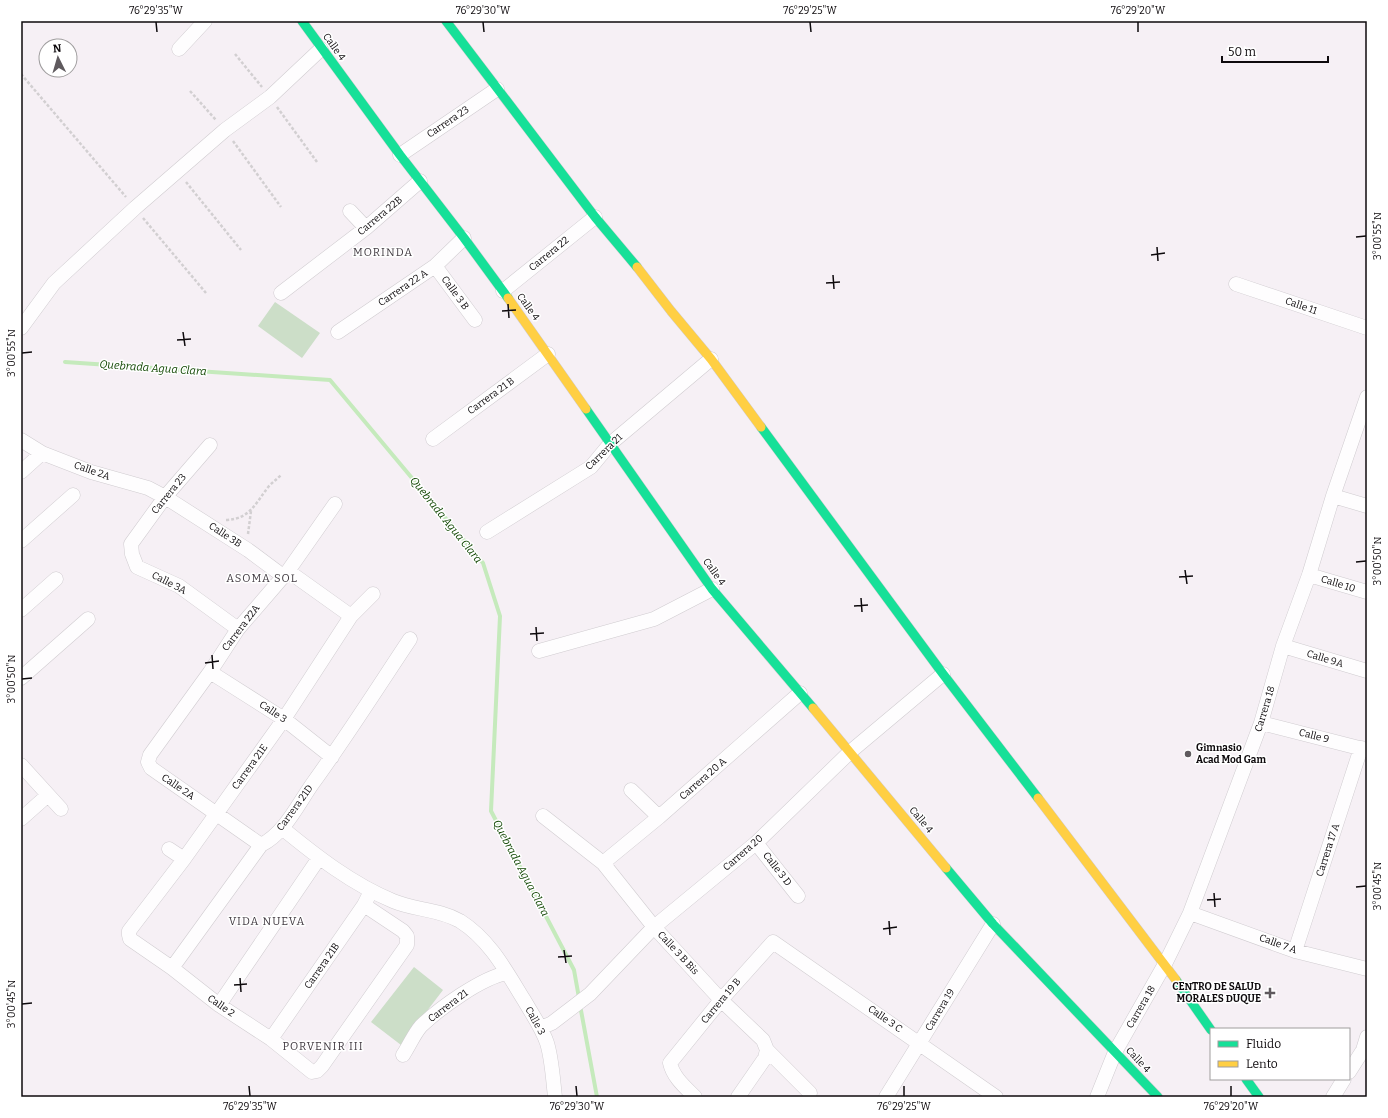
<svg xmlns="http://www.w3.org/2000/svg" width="1388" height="1118" font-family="Bitter,serif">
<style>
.garden{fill:#ccdec8}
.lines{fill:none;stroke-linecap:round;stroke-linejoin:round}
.stream{stroke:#c5eabc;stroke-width:4}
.street-casing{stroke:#d0ccd0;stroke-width:15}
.fast-casing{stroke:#d0ccd0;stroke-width:10}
.slow-casing{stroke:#d0ccd0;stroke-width:10}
.path{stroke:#d2cfd1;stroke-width:2.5;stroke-dasharray:3 2;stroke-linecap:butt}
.street{stroke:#fefdfe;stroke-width:14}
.fast{stroke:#16e098;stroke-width:9}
.slow{stroke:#ffcf43;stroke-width:9}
.ticks{fill:none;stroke:#0e0a0d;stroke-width:1.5}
.poi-dot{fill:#5f5a5e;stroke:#fff;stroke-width:1.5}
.labels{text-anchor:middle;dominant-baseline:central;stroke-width:3;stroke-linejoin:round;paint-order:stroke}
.street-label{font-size:10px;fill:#0e0a0d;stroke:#fff}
.poi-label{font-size:10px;font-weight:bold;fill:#0e0a0d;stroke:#fff;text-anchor:start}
.neighbourhood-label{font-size:11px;letter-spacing:1px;fill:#413a41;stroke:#fff}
.water-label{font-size:11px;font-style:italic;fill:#0f4501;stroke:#fff}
.neatline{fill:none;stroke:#0e0a0d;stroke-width:1.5}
.ticks-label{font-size:10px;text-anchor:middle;fill:#0e0a0d}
</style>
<rect width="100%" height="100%" fill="#f6f0f5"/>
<path class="garden" d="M275,302L320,333L302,358L258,326Z
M414,967L443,990L401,1045L371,1022Z"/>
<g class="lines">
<path class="stream" d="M65,362L330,380L483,563L500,616L491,811L574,970L579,998
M580,1005L597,1097"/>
<g class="street-casing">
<path id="street" d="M179,49L205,21
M400,155L497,89
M350,211L366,228
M435,266L475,320
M1236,284L1367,328
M503,291L595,217
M281,293L366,228L420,181
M21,328L54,283L135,208L225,130L270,97L321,49
M338,332L435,266L464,238
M433,439L548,354
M21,440L42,453L91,472L148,488L165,497L248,550L283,576
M210,445L165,497L131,544L132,554L137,567L179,586L238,629
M21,472L42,453
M1333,496L1367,506
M487,532L591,467L610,444L711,359
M21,541L73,495
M288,571L351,616
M1309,575L1367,592
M21,610L56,579
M1283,646L1367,671
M539,651L654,619L712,589
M210,672L284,719L332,757
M21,678L88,619
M1261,723L1367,750
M21,765L61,809
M631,790L659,817
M543,816L603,863L654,927L721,1000L763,1040L767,1050L810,1093
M21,819L48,795
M282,828C316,856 352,884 393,901C414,910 439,909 460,921C490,940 506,971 524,1000C532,1014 542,1028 547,1043C552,1059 553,1080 555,1097
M756,843L798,896
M261,845L151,768L148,762L150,755L210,672L238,629L288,571L335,504
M169,849L184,859
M603,863L659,817L800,693
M364,905L403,931L407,936V945L322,1066L317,1071L312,1072L271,1039L219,1005L172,968L130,939L129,935V931L184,859L284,719L351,616L373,594
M1190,913L1295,951L1367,969
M1295,951L1361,748
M172,968L261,845C285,833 298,804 313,783C347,736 378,687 410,639
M219,1005L319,858
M541,1028L552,1023L590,994L654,927L756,843L850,752L943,674
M271,1039L364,905L368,897
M403,1055C409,1046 414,1034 421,1026C440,1008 481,978 507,973
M1349,1072L1363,1050L1367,1037
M695,1097C685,1087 673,1077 670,1063L721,1000L773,942L996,1097
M738,1097L765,1058L767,1050
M886,1097L993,924
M1097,1097L1115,1052L1165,964L1190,913L1261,723L1283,646L1309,575L1333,496L1367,397
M1333,1097L1344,1079"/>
</g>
<g class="fast-casing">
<path id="fast" d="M302,21L400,155L464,238L508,298
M446,21L595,217L637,267
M586,409L712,589L813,708
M761,427L943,674L1038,798
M946,868L993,924L1158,1097
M1176,980L1211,1030
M1246,1079L1259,1097"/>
</g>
<g class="slow-casing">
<path id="slow" d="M637,267L671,311L711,359L761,427
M508,298L586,409
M813,708L946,868
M1038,798L1176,980"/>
</g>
<path class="path" d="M235,54L262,87
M21,74L126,197
M190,91L216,120
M277,107L317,162
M233,141L281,207
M186,182L241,250
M143,218L206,293
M226,520C251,519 256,502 269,486C273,482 277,479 281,475
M248,534L251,511"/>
<use href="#street" class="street"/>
<use href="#fast" class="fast"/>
<use href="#slow" class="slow"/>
</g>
<path class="ticks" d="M156,22L157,32M483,22L484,32M810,22L811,32M1138,22V32M1356,237L1366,236M1157,247L1158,261M1151,255L1165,253M833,275L834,289M826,283L840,282M508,304L509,318M502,311L516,310M183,332L185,346M177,340L191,339M22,353L32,352M1356,562L1366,561M1185,570L1187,584M1179,577L1193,576M861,598L862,612M854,606L868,605M536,627L537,641M530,634L544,633M212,655L213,669M205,663L219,661M22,679L32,678M1356,887L1366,886M1214,893L1215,907M1207,900L1221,899M889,921L890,935M883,929L897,927M564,950L566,963M558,957L572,956M240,978L241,992M234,985L247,984M22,1004L32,1003M249,1086L250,1096M576,1086L577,1096M904,1086V1096M1231,1086V1096"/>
<g class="poi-dot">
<circle cx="1188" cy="754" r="4"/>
<path d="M1268 987h4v4h4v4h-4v4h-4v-4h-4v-4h4z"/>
</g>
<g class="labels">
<g class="street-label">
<text transform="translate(334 47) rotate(54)">Calle 4</text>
<text transform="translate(448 122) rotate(-34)">Carrera 23</text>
<text transform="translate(380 216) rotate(-40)">Carrera 22B</text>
<text transform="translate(549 254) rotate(-39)">Carrera 22</text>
<text transform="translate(403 288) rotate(-34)">Carrera 22 A</text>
<text transform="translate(455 293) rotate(54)">Calle 3 B</text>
<text transform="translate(1301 306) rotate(19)">Calle 11</text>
<text transform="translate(528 307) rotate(54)">Calle 4</text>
<text transform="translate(491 396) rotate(-36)">Carrera 21 B</text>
<text transform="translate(604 452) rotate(-44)">Carrera 21</text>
<text transform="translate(92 471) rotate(19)">Calle 2A</text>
<text transform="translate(169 494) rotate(-51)">Carrera 23</text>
<text transform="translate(225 535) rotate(33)">Calle 3B</text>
<text transform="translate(714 572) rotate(54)">Calle 4</text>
<text transform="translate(169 583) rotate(27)">Calle 3A</text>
<text transform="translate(1338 584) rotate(17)">Calle 10</text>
<text transform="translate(241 628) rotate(-53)">Carrera 22A</text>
<text transform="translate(1325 659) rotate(17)">Calle 9A</text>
<text transform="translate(1265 709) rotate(-73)">Carrera 18</text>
<text transform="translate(273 712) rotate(34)">Calle 3</text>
<text transform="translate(1314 736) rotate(14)">Calle 9</text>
<text transform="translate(250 767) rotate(-54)">Carrera 21E</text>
<text transform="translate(703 779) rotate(-41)">Carrera 20 A</text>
<text transform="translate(178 787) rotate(34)">Calle 2A</text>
<text transform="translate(295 808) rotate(-54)">Carrera 21D</text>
<text transform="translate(921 820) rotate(50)">Calle 4</text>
<text transform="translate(1328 850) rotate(-72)">Carrera 17 A</text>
<text transform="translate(743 853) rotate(-41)">Carrera 20</text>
<text transform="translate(777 869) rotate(52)">Calle 3 D</text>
<text transform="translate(1278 944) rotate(20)">Calle 7 A</text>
<text transform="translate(678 953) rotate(47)">Calle 3 B Bis</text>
<text transform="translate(322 966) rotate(-55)">Carrera 21B</text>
<text transform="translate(721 1001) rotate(-50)">Carrera 19 B</text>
<text transform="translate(221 1006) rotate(35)">Calle 2</text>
<text transform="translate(448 1006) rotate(-37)">Carrera 21</text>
<text transform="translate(1141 1007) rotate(-60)">Carrera 18</text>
<text transform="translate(940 1010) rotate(-59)">Carrera 19</text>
<text transform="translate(885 1019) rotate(35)">Calle 3 C</text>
<text transform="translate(535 1021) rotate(61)">Calle 3</text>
<text transform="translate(1138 1060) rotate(47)">Calle 4</text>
</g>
<g class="poi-label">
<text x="1196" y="748">Gimnasio<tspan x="1196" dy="12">Acad Mod Gam</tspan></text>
<text x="1261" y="987" text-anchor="end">CENTRO DE SALUD<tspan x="1261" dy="12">MORALES DUQUE</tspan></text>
</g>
<g class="neighbourhood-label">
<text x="383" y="252">MORINDA</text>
<text x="262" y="578">ASOMA SOL</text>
<text x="267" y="921">VIDA NUEVA</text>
<text x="323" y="1046">PORVENIR III</text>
</g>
<g class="water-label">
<text transform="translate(153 368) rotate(4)">Quebrada Agua Clara</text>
<text transform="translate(446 520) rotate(51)">Quebrada Agua Clara</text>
<text transform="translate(521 868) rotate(62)">Quebrada Agua Clara</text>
</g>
</g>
<rect width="1388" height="1118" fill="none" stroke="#ffffff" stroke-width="44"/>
<rect x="1210" y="1028" width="140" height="52" fill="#ffffff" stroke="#9f9d9e"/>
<rect x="1218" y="1041" width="20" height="6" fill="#16e098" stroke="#9f9d9e"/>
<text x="1246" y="1048" font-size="12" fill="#0e0a0d">Fluido</text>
<rect x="1218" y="1061" width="20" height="6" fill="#ffcf43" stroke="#9f9d9e"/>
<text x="1246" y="1068" font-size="12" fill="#0e0a0d">Lento</text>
<g transform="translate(58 58) rotate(355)"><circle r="19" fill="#ffffff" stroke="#9f9d9e"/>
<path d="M0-3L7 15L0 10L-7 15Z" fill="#5f5a5e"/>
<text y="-6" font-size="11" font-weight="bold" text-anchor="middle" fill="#0e0a0d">N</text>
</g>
<path d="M1222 56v6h106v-6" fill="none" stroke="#0e0a0d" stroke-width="2"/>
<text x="1228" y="56" font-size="12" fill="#0e0a0d" stroke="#ffffff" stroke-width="3" paint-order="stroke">50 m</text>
<rect x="22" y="22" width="1344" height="1074" class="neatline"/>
<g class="ticks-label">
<text x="156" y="14">76°29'35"W</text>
<text x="483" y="14">76°29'30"W</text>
<text x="810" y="14">76°29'25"W</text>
<text x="1138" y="14">76°29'20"W</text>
<text transform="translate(1377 236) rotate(-90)" y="4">3°00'55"N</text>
<text transform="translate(11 353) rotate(-90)" y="4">3°00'55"N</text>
<text transform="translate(1377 561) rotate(-90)" y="4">3°00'50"N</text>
<text transform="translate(11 679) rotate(-90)" y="4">3°00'50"N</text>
<text transform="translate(1377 886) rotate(-90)" y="4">3°00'45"N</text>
<text transform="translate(11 1004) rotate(-90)" y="4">3°00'45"N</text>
<text x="250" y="1110">76°29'35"W</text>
<text x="577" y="1110">76°29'30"W</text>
<text x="904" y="1110">76°29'25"W</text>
<text x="1231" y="1110">76°29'20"W</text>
</g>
</svg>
